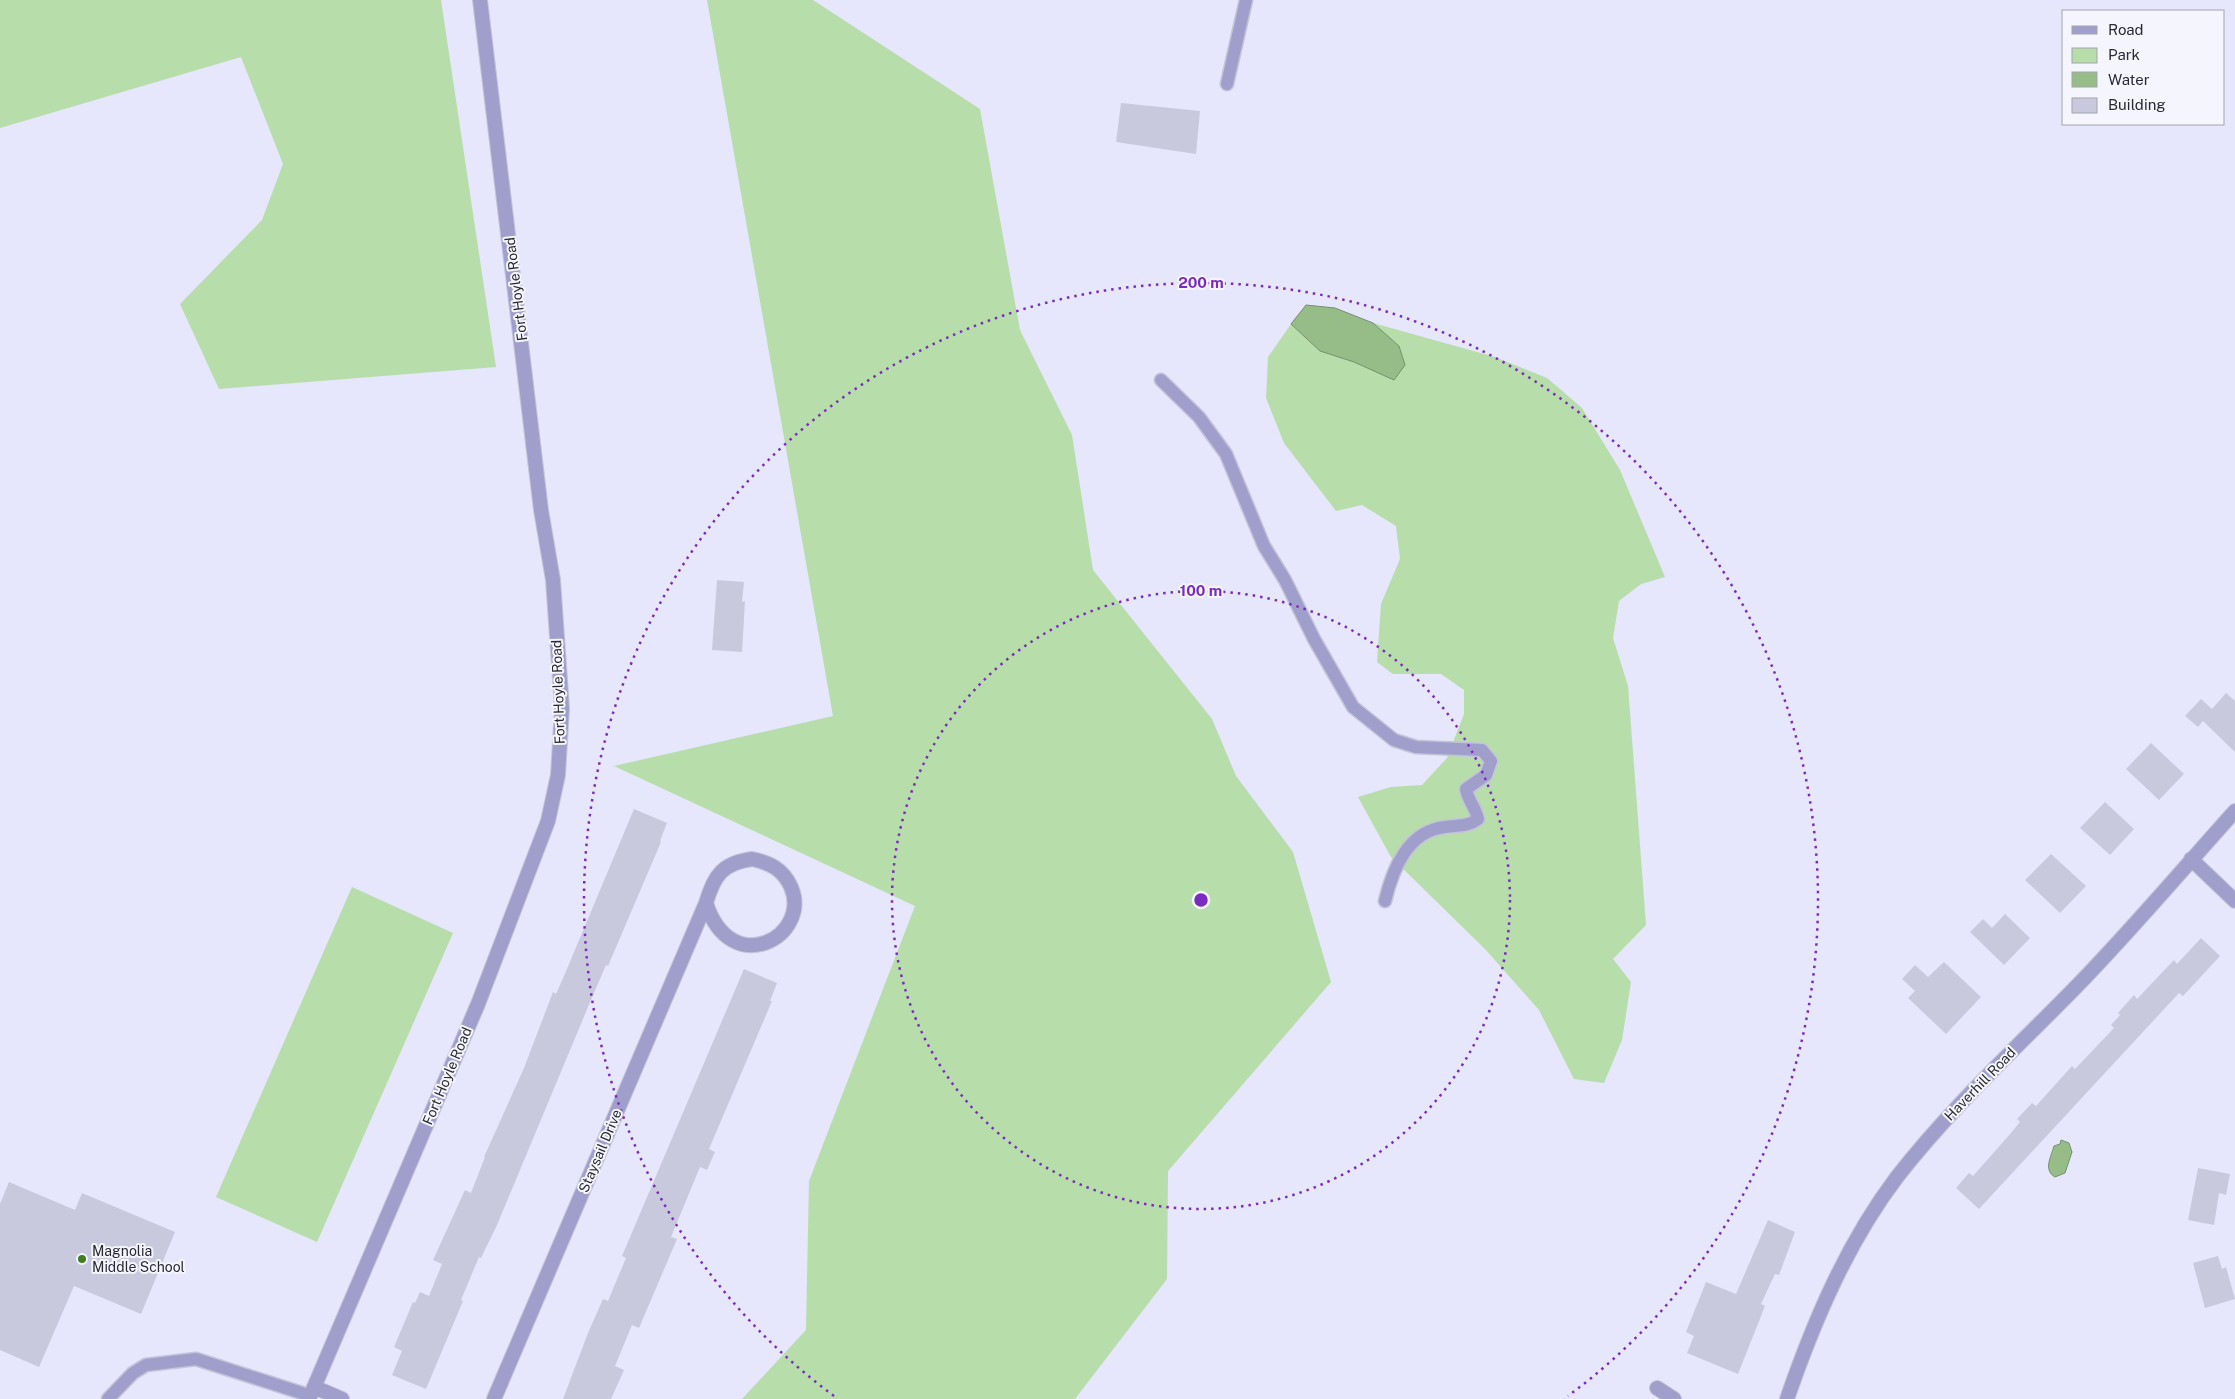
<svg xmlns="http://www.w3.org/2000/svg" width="2235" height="1399" font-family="'Public Sans',sans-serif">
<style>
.green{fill:#b7ddaa}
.water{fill:#96bc88;stroke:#76906e}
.building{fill:#c9c9de}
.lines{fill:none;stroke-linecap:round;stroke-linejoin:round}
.service-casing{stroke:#c4c4d8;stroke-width:15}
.minor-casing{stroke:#c4c4d8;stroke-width:16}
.service{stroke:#a09fcb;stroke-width:12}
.minor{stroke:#a09fcb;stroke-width:14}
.ring{fill:none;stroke:#7b2cbf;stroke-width:2.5;stroke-dasharray:2.5 5}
.poi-dot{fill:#3e7e1e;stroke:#f4f5fd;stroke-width:2}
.labels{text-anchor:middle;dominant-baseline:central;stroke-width:4;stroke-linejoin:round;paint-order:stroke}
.street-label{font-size:14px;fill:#2a2a32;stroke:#f4f5fd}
.poi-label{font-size:14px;fill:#2a2a32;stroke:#f4f5fd;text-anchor:start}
.centre{fill:#7b2cbf;stroke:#f4f5fd;stroke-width:2.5}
.ring-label{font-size:15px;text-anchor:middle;font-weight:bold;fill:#7b2cbf;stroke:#f4f5fd;stroke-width:4;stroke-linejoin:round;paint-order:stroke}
</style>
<rect width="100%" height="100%" fill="#e6e6fc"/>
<path class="green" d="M0,0H441L496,367L219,389L180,304L262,220L283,164L241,57L0,128Z
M707,0H813L980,109L1020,330L1072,435L1093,570L1212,719L1236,776L1293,852L1331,982L1168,1171L1167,1279L1075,1399H742L806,1330L809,1181L915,906L614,766L833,716Z
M1373,323L1495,357L1547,378L1582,408L1620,470L1665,577L1641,584L1619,601L1613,638L1628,686L1646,925L1613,959L1631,982L1622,1040L1604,1083L1574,1079L1539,1010L1486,950L1391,857L1358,797L1391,787L1422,785L1447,758L1464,714V690L1441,674H1393L1377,662L1381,604L1400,559L1396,526L1362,505L1336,511L1284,443L1266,398L1268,357L1291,324L1320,351L1354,362L1399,346Z
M352,887L453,933L317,1242L216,1197Z"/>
<path class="water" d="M1306,305L1335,308L1373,323L1399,346L1405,365L1394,380L1354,362L1320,351L1291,324Z
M2061,1140L2069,1143L2072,1152L2065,1173L2055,1177C2043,1170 2051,1157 2054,1146L2060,1144Z"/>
<path class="building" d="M1121,103L1200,111L1196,154L1116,142Z
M717,580L744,582L742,602L745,601L742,652L712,650Z
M2226,693L2235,701V752L2203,721L2198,727L2185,716L2201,699L2212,709Z
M2151,743L2184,774L2159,800L2126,769Z
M2105,802L2134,829L2110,855L2080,828Z
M634,809L667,823L660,841L661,842L608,966L606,965L588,1007L497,1225L481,1258L479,1257L461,1300L463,1301L426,1389L392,1375L402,1351L394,1347L413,1302L415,1303L420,1292L429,1296L442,1264L433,1260L465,1190L471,1193L485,1157H484L524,1068L553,992L556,994L564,976Z
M2051,854L2086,886L2060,913L2025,880Z
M2005,914L2030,938L2004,965L1970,932L1983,919L1992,928Z
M2201,938L2220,956L2183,996L2179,993L1979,1209L1956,1188L1969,1173L1973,1176L2011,1133L2020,1122L2017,1119L2032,1103L2036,1106L2072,1066L2075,1069L2114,1028L2111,1025L2120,1015L2118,1013L2134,995L2137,999L2174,960L2177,964Z
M1944,962L1981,997L1946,1034L1908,998L1915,991L1902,979L1915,965L1928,977Z
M744,969L777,983L770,1001H772L709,1149L715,1152L707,1170L700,1167L671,1237L677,1239L639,1328L632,1325L615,1366L624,1370L611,1399H563L588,1333L603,1299L608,1301L626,1258L622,1256Z
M2198,1168L2230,1174L2226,1195L2219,1193L2214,1225L2188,1220Z
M9,1182L75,1210L82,1193L175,1232L141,1314L74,1286L39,1367L0,1350V1204Z
M1768,1220L1795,1232L1779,1275L1775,1274L1761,1304L1765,1306L1738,1374L1687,1353L1694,1336L1686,1332L1706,1282L1736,1294Z
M2218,1256L2222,1269L2226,1267L2235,1299L2205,1308L2193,1263Z"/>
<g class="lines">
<g class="service-casing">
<path id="service" d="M1227,84L1246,0
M1161,380L1199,417L1226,454L1264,546L1285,580L1314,639L1353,707L1394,740L1416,747L1482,750L1491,761L1486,775L1466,789C1468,801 1476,808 1478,819C1468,827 1457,825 1445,827C1408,831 1393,868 1385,901
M108,1399L133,1373L146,1365L196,1359L311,1396"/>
</g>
<g class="minor-casing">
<path id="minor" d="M752,859C770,863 783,869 791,887C812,936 731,981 706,903C714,875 723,863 752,859Z
M2191,859L2235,901
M314,1387L342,1399
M1657,1388L1674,1399
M309,1399L478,1004L548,821L558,775L562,708L553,580L541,510L480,0
M494,1399L706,903
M1787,1399C1814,1321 1847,1243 1897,1177C1950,1109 2013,1051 2073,990C2129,933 2181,871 2235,811"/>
</g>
<use href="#service" class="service"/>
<use href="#minor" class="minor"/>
</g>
<g class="ring">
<circle cx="1201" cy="900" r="309"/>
<path d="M834 1396A617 617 0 1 1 1568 1396"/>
</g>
<circle class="poi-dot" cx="82" cy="1259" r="5"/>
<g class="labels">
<g class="street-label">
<text transform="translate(516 289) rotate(-97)">Fort Hoyle Road</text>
<text transform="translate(558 692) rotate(-92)">Fort Hoyle Road</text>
<text transform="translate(447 1076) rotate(-67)">Fort Hoyle Road</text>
<text transform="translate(1980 1084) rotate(-46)">Haverhill Road</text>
<text transform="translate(600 1151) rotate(-67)">Staysail Drive</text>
</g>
<g class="poi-label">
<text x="92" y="1251">Magnolia<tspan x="92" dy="16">Middle School</tspan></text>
</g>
</g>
<circle cx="1201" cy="900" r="8" class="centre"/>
<g class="ring-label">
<text x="1201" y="288">200 m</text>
<text x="1201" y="596">100 m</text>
</g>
<rect x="2062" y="10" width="162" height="115" fill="#f4f5fd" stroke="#a3a4ac"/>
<rect x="2072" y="26" width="25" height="8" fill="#a09fcb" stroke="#a3a4ac"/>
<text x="2108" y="35" font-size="15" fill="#2a2a32">Road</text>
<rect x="2072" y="48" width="25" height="15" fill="#b7ddaa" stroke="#a3a4ac"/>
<text x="2108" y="60" font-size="15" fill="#2a2a32">Park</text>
<rect x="2072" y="72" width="25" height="15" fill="#96bc88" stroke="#a3a4ac"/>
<text x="2108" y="85" font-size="15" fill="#2a2a32">Water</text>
<rect x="2072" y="98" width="25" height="15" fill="#c9c9de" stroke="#a3a4ac"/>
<text x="2108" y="110" font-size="15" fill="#2a2a32">Building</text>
</svg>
